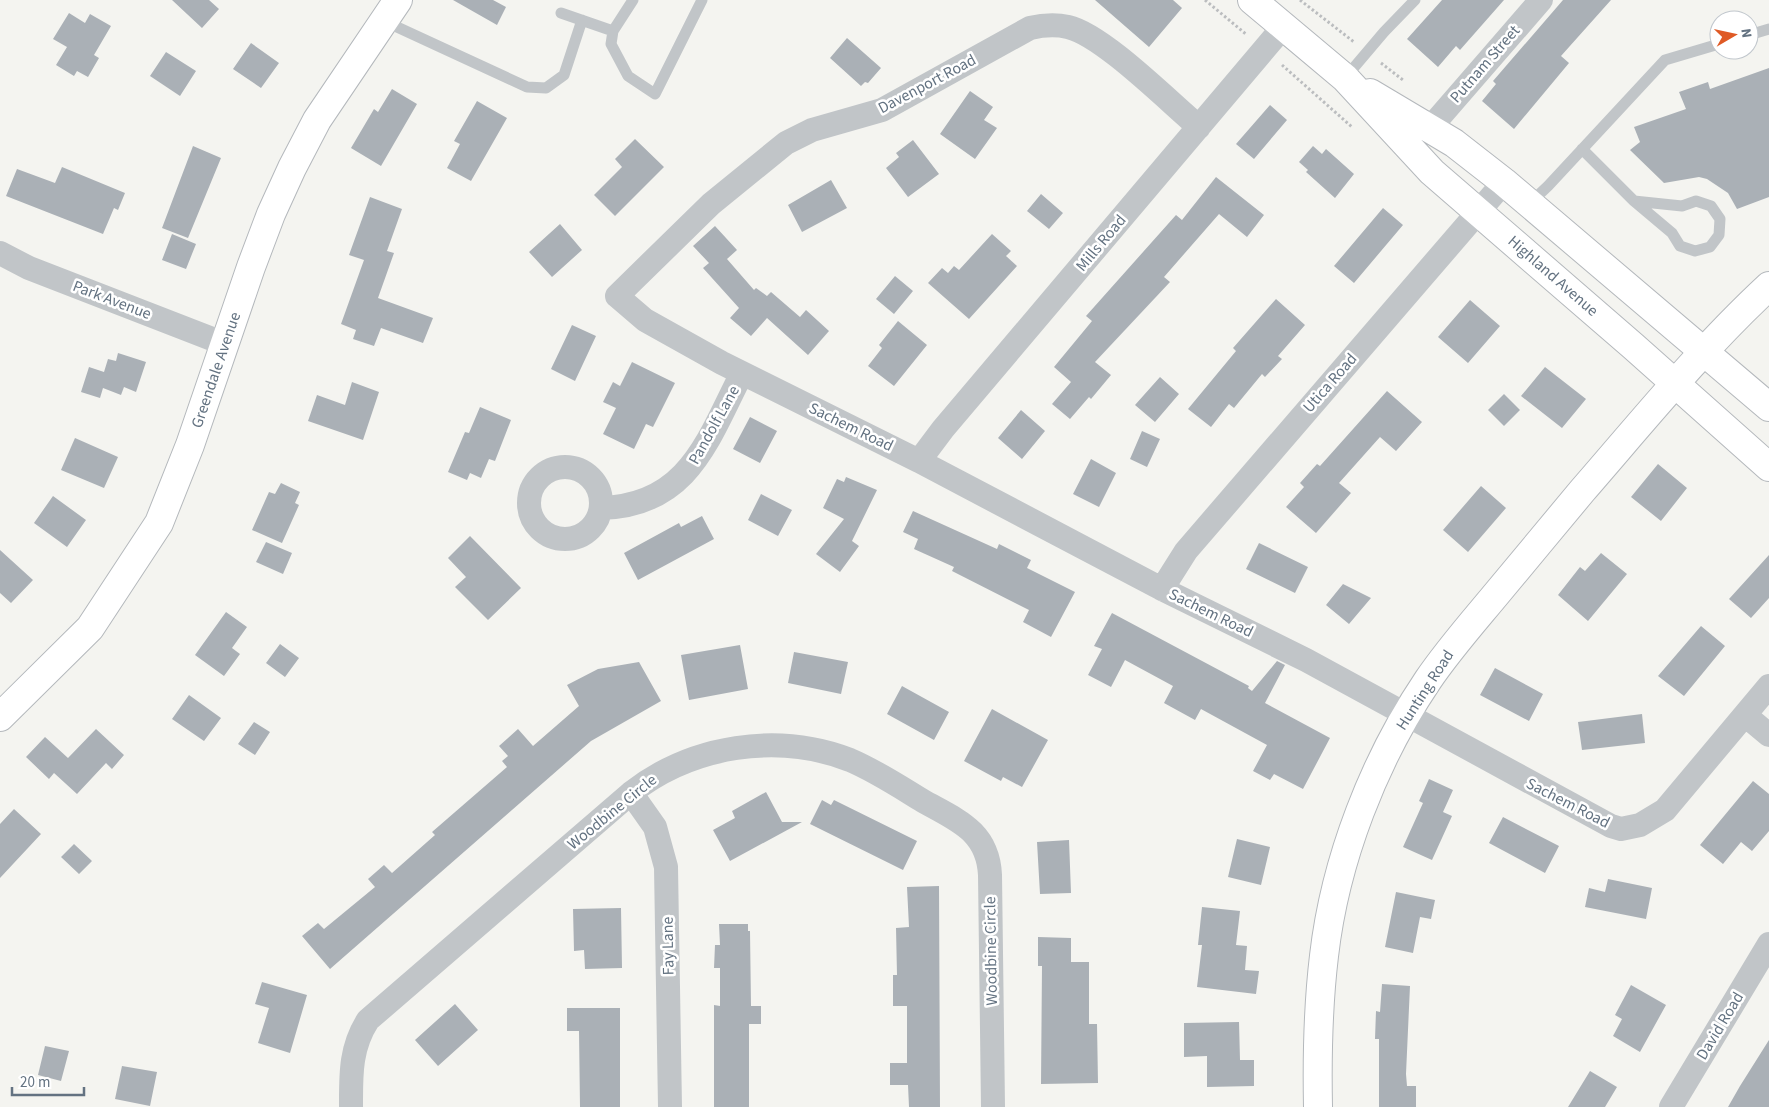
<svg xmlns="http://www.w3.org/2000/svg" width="1769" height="1107" font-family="'Source Sans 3',sans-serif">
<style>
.building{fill:#aab0b6}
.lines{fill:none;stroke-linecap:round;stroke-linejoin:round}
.secondary-casing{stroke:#b4b8bc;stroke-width:30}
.primary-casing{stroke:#b4b8bc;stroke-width:30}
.path{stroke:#bbbdbf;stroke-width:3;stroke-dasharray:2.5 2.5;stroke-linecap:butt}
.lane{stroke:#c1c5c8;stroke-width:11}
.street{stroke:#c1c5c8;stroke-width:24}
.secondary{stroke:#fff;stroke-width:28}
.primary{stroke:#fff;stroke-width:28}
.labels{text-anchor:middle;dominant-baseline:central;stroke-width:5;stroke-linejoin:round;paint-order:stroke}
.street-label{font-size:16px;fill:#637281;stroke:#fff}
</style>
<rect width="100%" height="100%" fill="#f4f4f0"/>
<path class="building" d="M172,0H209L219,9L202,28Z
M453,0H493L506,7L497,25Z
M1095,0H1173L1182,8L1149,47Z
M1442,0H1504L1460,50L1456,46L1438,67L1407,39Z
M1563,0H1611L1561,56L1569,63L1514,129L1482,101L1496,84L1493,81Z
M69,13L85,23L90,14L111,26L94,55L99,58L88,77L77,71L74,76L56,65L67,47L53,39Z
M847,38L881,68L868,83L865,82L861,86L830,58Z
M251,43L279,63L261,88L233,69Z
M166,52L196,71L180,96L150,76Z
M1769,68V197L1737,209L1728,193L1707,179L1699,177L1664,183L1630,150L1640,142L1634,127L1686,109L1679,92L1708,82L1710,89Z
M392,89L417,104L381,166L351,148L374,109L378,112Z
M970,91L993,107L984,120L997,128L975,159L940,134Z
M477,101L507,118L471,181L447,168L460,144L454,141Z
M1270,105L1287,120L1254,159L1236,144Z
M635,139L664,167L615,216L594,195L622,167L615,159Z
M913,140L939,174L908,197L886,168L899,157L896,153Z
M193,146L221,158L188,238L162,228Z
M1313,146L1322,154L1326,149L1354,174L1335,198L1306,172L1308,170L1299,162Z
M62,167L125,193L118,210L114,208L103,234L6,196L17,169L55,183Z
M1216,177L1264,215L1247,237L1219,214L1164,277L1170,282L1095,362L1111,375L1091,399L1089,397L1070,419L1052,404L1071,382L1054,367L1092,321L1086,316L1176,215L1182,220Z
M831,180L847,208L802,232L788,205Z
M1041,194L1063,213L1049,229L1027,211Z
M370,197L402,209L387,251L394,253L378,298L433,318L423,343L381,328L374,346L353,339L356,330L341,324L364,260L349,255Z
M1383,208L1403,225L1354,283L1334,266Z
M560,224L582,250L552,277L529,252Z
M715,226L737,250L727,259L754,290L756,288L767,296L771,292L800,317L806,310L829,331L808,355L767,318L751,336L730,318L739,308L703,268L709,263L693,246Z
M172,234L196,244L186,269L162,260Z
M992,234L1011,251L1006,256L1017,266L969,319L928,283L942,268L948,273L954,266L959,270Z
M895,276L913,291L894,314L876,299Z
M1276,299L1305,325L1278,356L1282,359L1265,377L1262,374L1234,408L1229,404L1211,427L1188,409L1236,351L1233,348Z
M1470,300L1500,326L1468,363L1438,337Z
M898,321L927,345L894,386L868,366L882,348L879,345Z
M572,325L596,336L575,381L551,369Z
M118,353L146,362L136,392L124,387L121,395L103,388L100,398L81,392L89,367L104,372L108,359L116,361Z
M632,362L675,383L653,427L646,424L634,449L603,434L616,408L603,402L613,382L620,386Z
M1545,367L1586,399L1562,428L1521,396Z
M1160,377L1179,394L1155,422L1135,405Z
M352,382L379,392L363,440L308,421L317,395L345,405Z
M1387,391L1422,422L1396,451L1380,437L1339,483L1351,493L1316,533L1286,507L1304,487L1300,483L1317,464L1320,466Z
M1504,394L1520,410L1504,426L1488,410Z
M480,407L511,420L495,461L489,459L481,478L470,473L467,480L448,472L465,432L469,433Z
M1021,410L1045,431L1022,459L998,438Z
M750,417L777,431L760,463L733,449Z
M1142,431L1160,439L1147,467L1130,459Z
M75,438L118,457L104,488L61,470Z
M1091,459L1116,473L1099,507L1073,494Z
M1658,464L1687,488L1661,521L1631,497Z
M846,477L877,490L852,541L859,546L840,572L816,554L844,519L823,508L837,479L844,482Z
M281,483L300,492L295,503L299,505L282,543L252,530L269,492L275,494Z
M1481,486L1506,508L1468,552L1443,530Z
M761,494L792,510L778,536L748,520Z
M53,496L86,520L67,547L34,523Z
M913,511L997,549L999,544L1031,560L1027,568L1075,592L1051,637L1023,622L1029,610L952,571L954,567L914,549L918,539L903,532Z
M702,516L714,539L638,580L624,553L679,523L681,527Z
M470,536L521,588L488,620L455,587L466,577L448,558Z
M266,542L292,553L283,574L256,562Z
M1259,543L1308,567L1295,593L1246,569Z
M0,550L33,580L11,603L0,593Z
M1601,553L1627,574L1588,621L1558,595L1580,567L1585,571Z
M1769,555V598L1751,618L1729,599Z
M1343,584L1371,598L1349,624L1326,605Z
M226,612L247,627L232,648L240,654L224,676L195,655Z
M1112,613L1249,686L1248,688L1252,691L1277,661L1285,665L1265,703L1330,738L1303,789L1274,774L1270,780L1253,771L1267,745L1201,709L1195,720L1164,703L1173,686L1125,660L1111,687L1088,675L1102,649L1094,646Z
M1701,626L1725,646L1684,696L1658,676Z
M280,644L299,658L285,677L266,663Z
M740,645L748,689L689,700L681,655Z
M794,652L848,662L841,694L788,683Z
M639,662L661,701L591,741L330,969L302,936L318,923L324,929L375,887L368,879L384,865L392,873L435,835L432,832L507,767L502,761L508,756L499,746L518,729L533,746L579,706L567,685L598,669Z
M1495,668L1543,694L1529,721L1480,695Z
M902,686L949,712L934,740L887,714Z
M189,695L221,718L204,741L172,719Z
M992,709L1048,740L1022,787L1003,777L1001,781L964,761Z
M1642,714L1645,743L1582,750L1578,722Z
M254,722L270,732L255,755L238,744Z
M96,729L124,755L112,769L106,763L77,794L54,773L49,779L26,757L45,737L68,758Z
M1429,779L1453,790L1443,812L1452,816L1432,860L1403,847L1423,803L1419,801Z
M1753,781L1769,794V831L1752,851L1741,842L1723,864L1700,845Z
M766,792L782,822H802L730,861L713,830L735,818L732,811Z
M822,800L831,805L834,800L917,841L903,870L810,824Z
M14,809L41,834L0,878V824Z
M1503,817L1559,846L1545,873L1489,843Z
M1237,839L1270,847L1261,885L1228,877Z
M1069,840L1071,893L1040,894L1037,842Z
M74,844L92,861L79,874L61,857Z
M1608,879L1652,888L1646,919L1585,907L1589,888L1605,892Z
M939,886L940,1107H909L908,1085H890V1063H907V1006H893V975H897L896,928L909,927L907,887Z
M1396,892L1435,900L1431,919L1420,917L1413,953L1385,947Z
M1202,907L1240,911L1236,945L1247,946L1245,970L1259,971L1256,994L1197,987L1202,945H1198Z
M621,908L622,968L585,969L584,950L574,951L573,909Z
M719,924H748V931H750L751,1006H761V1024H749V1107H714V1005L720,1006V968H714L715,945H720Z
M1038,937L1071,938V962H1089V1024H1097L1098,1083L1041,1084L1042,966H1038Z
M262,982L307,995L290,1053L258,1043L269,1008L255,1004Z
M1382,984L1410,986L1406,1074L1407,1086H1416V1107H1379V1039H1375L1376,1011L1380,1012Z
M1631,985L1666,1005L1640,1052L1613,1036L1622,1019L1615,1015Z
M455,1004L478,1030L438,1066L415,1040Z
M567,1008H620V1107H580L579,1031H567Z
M1239,1022L1240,1060H1254V1086L1207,1087V1056L1184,1057V1023Z
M1769,1040V1107H1728L1740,1086Z
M45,1046L69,1051L61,1081L38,1075Z
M122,1066L157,1072L150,1106L115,1099Z
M1590,1071L1617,1087L1605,1107H1568Z"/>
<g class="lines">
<g class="secondary-casing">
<path id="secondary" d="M0,717L90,628L159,523L190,445L251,267L271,214L292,168L317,120L398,0
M1318,1107C1317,1057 1318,1006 1324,956C1335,860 1374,760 1428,680C1449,649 1474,621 1498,592C1526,558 1554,525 1582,491C1642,422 1702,348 1769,286"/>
</g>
<g class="primary-casing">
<path id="primary" d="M1252,0L1345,78L1432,172L1633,346L1769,467
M1370,93L1454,143L1504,182L1769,407"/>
</g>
<path class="path" d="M1205,0L1247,35
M1300,0L1354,42
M1381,63L1403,80
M1282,65L1352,127"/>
<path class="lane" d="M633,0L613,31L611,44L628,76L655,94L702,0
M561,13L613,31
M384,21L527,87L546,88L564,75L582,20
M1749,35L1769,29
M1345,78L1384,32L1415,0
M1582,149L1634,201L1672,233L1680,246L1695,251L1710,247L1719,235L1720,219L1711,206L1696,201L1682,206L1634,201
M1530,203L1548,186L1665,60L1719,44"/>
<path class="street" d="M1199,127C1169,102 1103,35 1068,27C1055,24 1043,25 1030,28L882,110L812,130L786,143L711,204L617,296L645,320L722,363L919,461L1162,589L1306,660L1611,826L1621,829L1640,825L1665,810L1769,686
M1430,128L1541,0
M0,253L29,268L225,344
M919,461L943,429L1284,26
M529 503a36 36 0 1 1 72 0a36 36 0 1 1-72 0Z
M601,508C689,506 708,439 742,373
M1162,589L1186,551L1504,182
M1745,715L1769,735
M631,793L655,827L666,867L670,1107
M351,1107C351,1075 350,1048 368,1020L631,793C692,745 778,732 850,760C876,771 900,787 923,801C957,820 988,831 990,875L993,1107
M1671,1107L1769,944"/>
<use href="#secondary" class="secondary"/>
<use href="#primary" class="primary"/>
</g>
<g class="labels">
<g class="street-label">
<text transform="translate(1485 64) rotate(-49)">Putnam Street</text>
<text transform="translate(927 84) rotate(-28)">Davenport Road</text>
<text transform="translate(1101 243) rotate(-50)">Mills Road</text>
<text transform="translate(1553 276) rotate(41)">Highland Avenue</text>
<text transform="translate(112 300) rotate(21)">Park Avenue</text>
<text transform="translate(216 370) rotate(-71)">Greendale Avenue</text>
<text transform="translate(1330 383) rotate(-49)">Utica Road</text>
<text transform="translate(714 425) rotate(-61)">Pandolf Lane</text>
<text transform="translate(851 427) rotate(26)">Sachem Road</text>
<text transform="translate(1211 613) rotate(26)">Sachem Road</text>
<text transform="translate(1425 690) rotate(-57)">Hunting Road</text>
<text transform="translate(1568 803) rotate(27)">Sachem Road</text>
<text transform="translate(612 812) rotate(-39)">Woodbine Circle</text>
<text transform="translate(668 946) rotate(-91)">Fay Lane</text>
<text transform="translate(991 951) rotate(-91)">Woodbine Circle</text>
<text transform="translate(1720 1026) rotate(-59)">David Road</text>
</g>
</g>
<g transform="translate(1734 35) rotate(81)"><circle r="24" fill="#ffffff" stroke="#c1c7cd"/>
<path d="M0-4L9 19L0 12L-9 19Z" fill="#df5a25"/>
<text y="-8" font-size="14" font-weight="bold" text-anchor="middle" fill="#637281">N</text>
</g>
<path d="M12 1087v8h72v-8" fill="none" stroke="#637281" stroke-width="2.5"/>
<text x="20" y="1087" font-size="15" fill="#637281" stroke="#ffffff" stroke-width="4" paint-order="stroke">20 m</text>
</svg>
